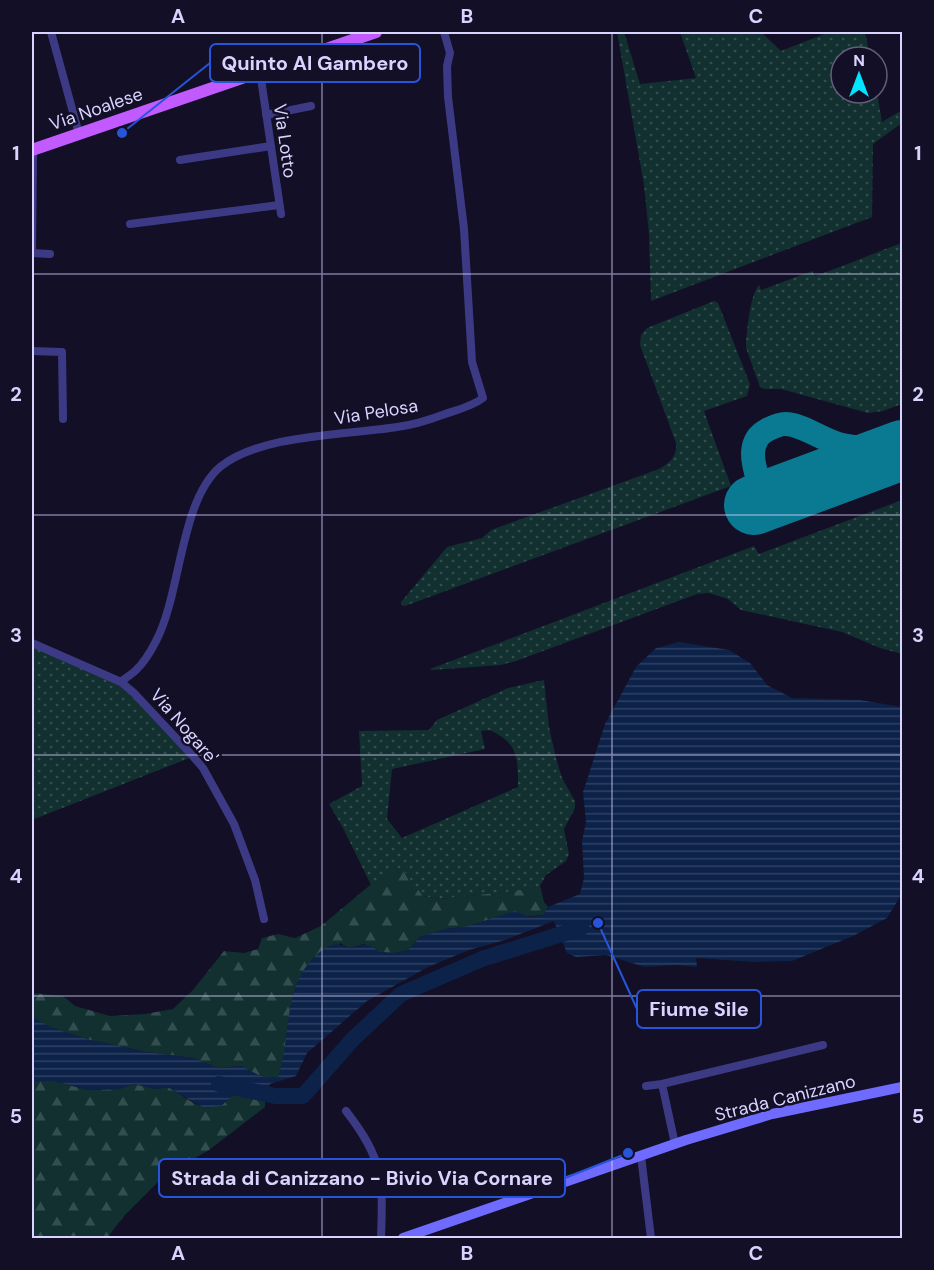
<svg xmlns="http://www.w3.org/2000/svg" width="934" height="1270" font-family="'DM Sans',sans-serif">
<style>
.grass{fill:url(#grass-dots);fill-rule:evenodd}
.forest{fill:url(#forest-firs)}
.water{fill:url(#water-rules)}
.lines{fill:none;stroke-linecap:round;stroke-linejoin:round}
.river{stroke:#0c2248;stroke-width:16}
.taxiway{stroke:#0a7a92;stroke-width:24}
.runway{stroke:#0a7a92;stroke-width:60}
.street{stroke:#3d3a85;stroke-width:8}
.secondary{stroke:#6f6bff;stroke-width:10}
.primary{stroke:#c25bff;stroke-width:12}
.grid{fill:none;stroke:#d9d4ff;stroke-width:1.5;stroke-opacity:0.55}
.labels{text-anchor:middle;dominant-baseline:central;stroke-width:5;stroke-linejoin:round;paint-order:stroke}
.street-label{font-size:18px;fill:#d9d4ff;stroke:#130f26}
.leader{fill:none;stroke:#2655da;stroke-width:2}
.callout-dot{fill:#2655da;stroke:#130f26;stroke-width:2}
.callout{fill:#130f26;stroke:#2655da;stroke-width:2}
.callout-label{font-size:20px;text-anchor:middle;font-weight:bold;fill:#d9d4ff}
.neatline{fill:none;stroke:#d9d4ff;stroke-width:2}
.grid-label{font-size:20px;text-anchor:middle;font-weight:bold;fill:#d9d4ff}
</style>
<defs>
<pattern id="grass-dots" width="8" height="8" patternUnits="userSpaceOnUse" patternTransform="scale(1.5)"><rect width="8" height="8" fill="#12302f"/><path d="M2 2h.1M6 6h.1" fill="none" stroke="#344d4e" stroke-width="1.8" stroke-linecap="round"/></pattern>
<pattern id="forest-firs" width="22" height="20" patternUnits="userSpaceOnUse" patternTransform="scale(1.5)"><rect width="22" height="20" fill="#12302f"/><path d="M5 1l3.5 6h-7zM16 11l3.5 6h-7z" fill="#344d4e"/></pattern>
<pattern id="water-rules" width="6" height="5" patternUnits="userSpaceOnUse" patternTransform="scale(1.5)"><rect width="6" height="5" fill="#0c2248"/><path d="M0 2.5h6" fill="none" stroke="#2f4163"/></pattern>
</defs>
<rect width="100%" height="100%" fill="#130f26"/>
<path class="grass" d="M617,32H624L640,84L696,78L680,32H761L781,51L829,32H865L870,57H841V93H877L882,122L902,110V123L873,144L872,217L651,301L649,234L644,185Z
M902,243V406L899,405L883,411L868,413L781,389H764L760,387L746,348V343C747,330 750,295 759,285L761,290L812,271L815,276C845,266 873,253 902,243Z
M714,301L718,303L750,384L747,396L704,411L731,486L405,606L401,605V602L447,547L482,538L491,530L659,469C670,463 677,457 676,443L640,345L641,335L647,328Z
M902,500V654L880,648L842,632L741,610L728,599L709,593L697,594L516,661L501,665L432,670L430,669L754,546L759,554Z
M32,640L114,677L192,757L32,820Z
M544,680L549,727L556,758L562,778L575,801V808L564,829L569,854L566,861L546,875L540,886L541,889L440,899L423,896L410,881H375L371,885L343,828L329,804L362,786L359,731L429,730L437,720L508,688ZM489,730C518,742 518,758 518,787L402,838L387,819L392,769L485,749L481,731Z"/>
<path class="forest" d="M401,867L423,896L440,899L533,889H541L544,902L548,907L543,915L490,920L468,926L446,929L420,937L408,950L394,953L378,952L364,944L349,948L340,943L282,1067L278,1078L260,1076L241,1066L218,1068L193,1058L147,1052L90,1040L50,1027L32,1017V993L63,996L75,1006L110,1016L145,1014L173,1009L193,990L224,951L244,953L258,949L262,938L278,934L295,938L321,926L375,881Z
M32,1081H54L88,1090L119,1089L134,1084L156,1089L168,1087C205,1109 206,1119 241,1088L250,1092L254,1098L265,1099V1107L209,1150L163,1177L124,1216L107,1238H32Z"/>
<path class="water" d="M679,642L729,650L750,663L767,685L792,698L860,700L902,707V887L900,897L887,918L853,936L792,961L755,962L696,958L697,967L676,965L645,967L606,955L576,957L567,953L554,921L505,940L469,950L428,967L367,1001L307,1053L296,1076L270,1084L265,1099L254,1098L250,1092L241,1088L221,1106L204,1108L168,1087L156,1089L134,1084L119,1089L88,1090L54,1081H32V1017L50,1027L90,1040L147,1052L193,1058L218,1068L241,1066L260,1076L278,1078C292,1036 281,983 320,952C330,944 337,942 349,948C361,946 369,941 378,952L394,953L408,950L420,937L446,929L468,926L515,911L530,917L543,915L548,907L580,894L584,878L582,841L586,822L583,792L605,724L636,667L656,648Z"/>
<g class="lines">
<path class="river" d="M219,1084L275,1096H303L352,1040L401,994L482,959L581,928"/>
<path class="taxiway" d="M793,490L779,491L758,479C752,461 748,440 767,430C773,427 779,424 785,424C802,424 824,441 842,445C863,450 882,449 902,447"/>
<path class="runway" d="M754,505L902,450"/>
<path class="street" d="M51,32L79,134
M260,72L281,214
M266,115L311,106
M32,153L33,156L32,253L50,254
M180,160L271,146
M130,224L279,205
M32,351L62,352L63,419
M32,643L121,682L134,693L190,753L203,768L234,824L255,880L264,919
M121,682C125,678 131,675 135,671C144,663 151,651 156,641C181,594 180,501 220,467C260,434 347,435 397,427C414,425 429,420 445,414C457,410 473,406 483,398L472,362L464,229L448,97L447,66L450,53L444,32
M646,1086L662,1084
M346,1111C384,1160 383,1179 381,1238
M675,1144L662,1084L823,1045
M641,1156L651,1238"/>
<path class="secondary" d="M403,1238L686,1140L772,1114L902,1087"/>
<path class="primary" d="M32,150L376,32"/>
</g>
<path class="grid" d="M322,32V1238M612,32V1238M32,274H902M32,515H902M32,755H902M32,996H902"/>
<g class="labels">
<g class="street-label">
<text transform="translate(96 109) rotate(-19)">Via Noalese</text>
<text transform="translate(285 141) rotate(82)">Via Lotto</text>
<text transform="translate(376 412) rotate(-9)">Via Pelosa</text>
<text transform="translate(184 726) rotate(49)">Via Nogare'</text>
<text transform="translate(785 1098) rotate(-14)">Strada Canizzano</text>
</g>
</g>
<path class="leader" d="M122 133L210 63M598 923L637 1009M628 1153L565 1178"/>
<g class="callout-dot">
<circle cx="122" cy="133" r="6"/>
<circle cx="598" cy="923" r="6"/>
<circle cx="628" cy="1153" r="6"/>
</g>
<g class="callout">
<rect x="210" y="44" width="210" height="38" rx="6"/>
<rect x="637" y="990" width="124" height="38" rx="6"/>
<rect x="159" y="1159" width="406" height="38" rx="6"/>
</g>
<g class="callout-label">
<text x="315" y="70">Quinto Al Gambero</text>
<text x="699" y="1016">Fiume Sile</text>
<text x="362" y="1185">Strada di Canizzano - Bivio Via Cornare</text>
</g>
<rect width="934" height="1270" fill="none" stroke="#130f26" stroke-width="66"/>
<g transform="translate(859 75)"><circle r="28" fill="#130f26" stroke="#625e7d" stroke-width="1.5"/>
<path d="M0-4.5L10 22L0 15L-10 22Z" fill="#00e5ff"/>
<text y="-9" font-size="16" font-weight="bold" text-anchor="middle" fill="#d9d4ff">N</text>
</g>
<rect x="33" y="33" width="868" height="1204" class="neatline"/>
<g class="grid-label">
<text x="178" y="23">A</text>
<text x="467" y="23">B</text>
<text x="756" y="23">C</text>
<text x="16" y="160">1</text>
<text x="918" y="160">1</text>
<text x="16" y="401">2</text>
<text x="918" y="401">2</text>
<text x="16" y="642">3</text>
<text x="918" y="642">3</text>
<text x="16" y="883">4</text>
<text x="918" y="883">4</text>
<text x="16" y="1123">5</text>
<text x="918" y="1123">5</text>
<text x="178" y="1260">A</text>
<text x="467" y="1260">B</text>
<text x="756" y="1260">C</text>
</g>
</svg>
